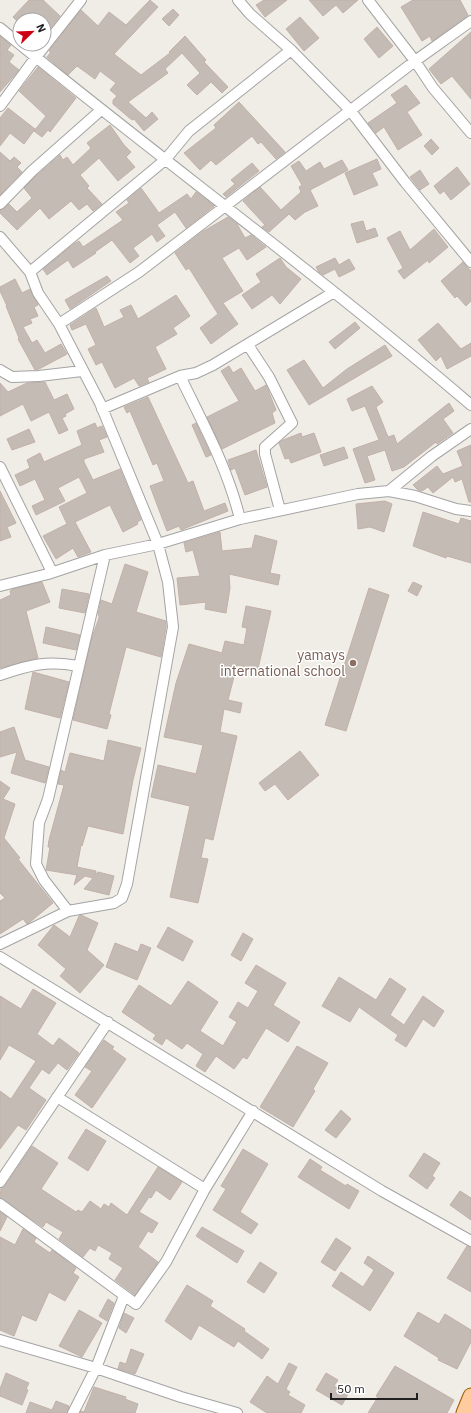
<svg xmlns="http://www.w3.org/2000/svg" width="471" height="1413" font-family="'IBM Plex Sans',sans-serif">
<style>
.building{fill:#c5bbb5;stroke:#c2b1a8}
.lines{fill:none;stroke-linecap:round;stroke-linejoin:round}
.street-casing{stroke:#a4a4a4;stroke-width:12}
.primary-casing{stroke:#9b5900;stroke-width:17}
.street{stroke:#fff;stroke-width:10}
.primary{stroke:#fdcb9e;stroke-width:15}
.education-dot{fill:#8d6e63;stroke:#fff;stroke-width:1.5}
.labels{text-anchor:middle;dominant-baseline:central;stroke-width:3;stroke-linejoin:round;paint-order:stroke}
.education-label{font-size:14px;fill:#785e54;stroke:#fff;text-anchor:end}
</style>
<rect width="100%" height="100%" fill="#f0ece6"/>
<path class="building" d="M29,0H43L60,16L44,36V20H38L31,13L25,20H20V24L13,17Z
M150,0L158,7L114,54L141,75L170,53L169,52L185,36L206,60L204,62L228,87L222,93L211,82L197,95L187,85L200,73L182,53L165,69L168,73L128,102L146,118L152,112L158,119L144,131L134,119L132,120L113,104V100L117,96L110,90L116,83L100,71L95,79L77,66L68,75L47,57L51,52L49,51L81,10L98,26L109,12L126,25Z
M264,0H287L265,17L256,5Z
M309,0H358L343,13L336,5L323,16Z
M413,0H460L468,15L432,41L430,36L422,41L401,7Z
M173,9L179,15L169,26L162,19Z
M300,17L319,38L304,51L286,29Z
M377,27L393,46L379,58L364,39Z
M471,32V99L452,76L441,84L429,69Z
M0,36L11,45L7,50L14,55L9,62L19,70L0,92Z
M38,67L76,98L50,132L48,130L42,137L34,131L46,116L19,91Z
M406,85L420,103L407,112L422,135L398,150L384,127L376,133L368,123L397,103L391,95Z
M239,102L285,152L276,159L261,142L258,144L252,136L216,165L211,160L200,170L184,153L216,128L214,125Z
M8,108L35,129L24,144L10,133L0,146V118Z
M110,125L124,145L131,152L126,157L135,167L118,181L99,158L80,175L89,186L87,188L102,204L93,211L87,204L79,210L71,201L49,219L40,208L17,230L0,213V210L9,204L17,212L32,198L24,188L35,177L60,155L63,160L67,157L73,165L91,148L87,143Z
M431,139L439,148L432,155L424,146Z
M0,152L10,161L14,157L21,163L17,167L22,172L0,195Z
M377,159L381,169L372,173L378,185L354,195L345,173Z
M342,160L348,170L310,190L318,206L305,212L295,220L289,214L269,232L262,227L265,225L243,201L260,187L281,210L301,192L299,187L302,185L291,166L299,161L306,171L320,162L324,169Z
M252,163L259,171L226,197L223,194L235,184L231,180Z
M457,167L470,184L451,200L444,191L440,194L434,186Z
M420,170L429,184L420,190L410,177Z
M141,188L159,213L187,194L191,199L196,192L214,206L186,228L175,212L157,225L165,236L157,242L152,234L133,248L139,256L130,263L112,240L95,252L96,253L73,268L68,260L47,275L43,269L74,244L79,241L83,247L123,220L116,212L129,203L127,200Z
M228,217L237,224L245,238L251,235L266,247L247,260L239,248L222,258L243,291L223,303L238,324L211,344L200,328L218,314L189,268L186,270L175,253L202,232Z
M363,221L366,231L375,228L378,236L357,243L351,224Z
M434,229L448,247L429,263L428,260L404,279L398,271L403,268L387,238L400,231L410,250Z
M280,258L286,267L301,279L280,304L272,295L252,309L242,295L261,282L256,274Z
M335,258L339,265L349,259L355,269L339,277L335,269L323,275L319,272L316,267Z
M463,262L471,271V301L466,306L457,296L455,298L441,281Z
M107,276L111,281L70,309L65,300Z
M15,279L22,293L30,289L38,305L34,307L38,316L30,319L32,323L23,327L32,343L37,340L45,353L61,344L67,354L39,369L35,370L18,339L19,338L6,306H7L0,291V287Z
M176,295L190,316L173,328L177,334L155,347L166,369L147,378L149,382L139,386L134,378L115,388L102,362L96,365L88,349L96,345L86,324L72,330L70,325L96,308L104,327L124,317L120,310L131,305L138,319Z
M355,322L360,328L335,349L329,342Z
M438,323L461,349L471,343V356L447,369L441,356L436,361L418,340Z
M385,345L392,356L309,405L287,370L304,360L323,388L347,369Z
M229,366L233,373L241,368L255,391L266,385L276,410L272,413L275,423L222,449L207,417L239,401L221,371Z
M45,382L54,400L67,394L74,409L65,414L66,416L62,418L68,430L59,434L49,412L31,421L23,404L0,416V383L8,392L27,383Z
M372,386L383,402L376,407L388,437L394,435L397,444L449,403L454,411L443,419L453,433L437,444L436,442L404,467L392,471L385,450L367,456L375,480L365,483L353,449L379,440L365,406L352,411L347,399Z
M148,397L188,483L193,481L204,511L225,503L228,511L181,530L179,526L167,531L150,486L164,481L157,463L153,465L130,411L127,413L124,407Z
M95,423L97,428L102,426L107,437L99,440L104,452L84,459V462L93,480L120,469L141,520L137,522L138,524L123,532L110,505L75,522L91,552L78,557L73,548L56,559L43,536L67,524L59,507L87,493L79,477L58,488L65,501L36,515L32,506L45,500L35,479L20,486L15,475L30,468L27,460L40,453L44,462L82,445L77,431Z
M196,423L211,455L206,457L192,425Z
M29,429L35,442L12,450L7,439Z
M301,433L302,437L314,433L321,452L291,463L289,458L285,459L279,443L283,440Z
M471,445V502H469L462,479L455,482L453,477L433,493L428,487L422,491L418,490L413,485L437,466L443,474L463,466L457,451Z
M344,447L348,458L324,466L320,455Z
M256,450L267,487L245,495L235,468L231,470L228,460Z
M0,491L16,523L7,527L11,537L0,541Z
M385,501L392,504L384,532L370,527L358,529L356,504Z
M423,512L459,524L461,518L471,521V563L447,556L446,558L413,546Z
M220,532L222,551L252,548L255,535L277,541L270,573L280,575L278,585L229,574L230,588L226,613L205,609L206,602L180,605L177,578L200,576L193,550L186,552L184,543Z
M125,564L148,572L136,612L166,621V627L161,657L126,647L109,714L111,715L107,729L73,720L92,637L99,618V615H98L101,600L112,604Z
M42,582L50,602L26,611L38,658L0,668V600L11,595L10,591L13,589Z
M413,582L422,586L417,596L408,591Z
M369,588L389,595L346,731L325,725Z
M62,589L89,594L85,613L59,608Z
M246,606L271,611L258,669L237,665L228,700L242,703L240,713L224,709L220,732L237,736L213,840L205,838L201,858L208,859L198,903L170,897L190,806L151,797L158,765L196,774L203,745L164,737L176,683L189,644L222,653L225,641L244,645L247,628L242,627Z
M46,627L80,635L76,650L43,643Z
M33,672L69,682L60,718L25,709Z
M14,727L25,760L49,767L45,783L11,773L17,752L0,757V732Z
M108,740L141,748L133,780L123,834L88,826L82,846L81,845L77,867L96,871L95,875L98,872L114,876L109,895L84,889L93,878L85,876L74,885L77,875L46,870L50,847H48L49,840L64,785L58,784L61,770L65,772L70,753L104,761Z
M300,751L319,775L288,800L275,784L265,791L259,783Z
M0,781L10,788L3,799L15,804L4,838L20,858L18,859L53,903L30,922L27,924L23,919L0,934V901L5,898L0,893Z
M81,915L98,923L87,950L104,965L80,993L60,976L66,969L38,945L54,925L70,937L79,916Z
M168,927L193,941L183,961L157,947Z
M243,933L253,939L241,961L231,955Z
M115,943L138,952L141,944L151,948L137,980L106,967Z
M256,965L286,983L273,1005L300,1022L288,1042L266,1028L247,1059L243,1057L234,1069L216,1056L205,1072L196,1066L203,1054L187,1043L182,1049L166,1038L162,1045L153,1039L156,1035L122,1012L139,985L171,1006L188,981L218,1002L200,1031L223,1046L237,1022L229,1017L238,1002L248,1008L258,991L245,983Z
M339,977L376,1000L390,978L406,989L390,1015L404,1025L423,996L444,1011L434,1027L423,1019L406,1047L395,1040L398,1035L359,1007L350,1022L322,1006Z
M33,989L56,1003L37,1034L53,1046L59,1038L79,1053L67,1070L58,1063L49,1074L42,1069L29,1088L46,1100L26,1130L18,1125L0,1149V1091L11,1099L36,1061L9,1045L0,1060V996L21,1009Z
M104,1040L114,1047L112,1049L126,1059L92,1108L75,1095L92,1071L85,1067Z
M297,1046L328,1063L313,1089L315,1091L293,1127L260,1107Z
M341,1110L351,1119L336,1138L325,1130Z
M86,1129L106,1141L88,1171L68,1158Z
M32,1146L58,1163L41,1189L76,1212L78,1210L82,1212L90,1201L101,1209L104,1204L109,1207L111,1203L127,1215L158,1167L182,1182L170,1200L156,1190L151,1198L149,1197L139,1212L158,1223L152,1233L148,1231L138,1247L158,1262L135,1295L115,1280L123,1268L109,1259L112,1253L98,1245L95,1251L90,1248L83,1257L59,1239L63,1232L46,1222L43,1227L0,1198L1,1188L5,1186Z
M243,1149L268,1164L240,1212L258,1224L251,1234L213,1210L226,1189L221,1186Z
M424,1153L440,1163L432,1176L435,1178L427,1189L409,1176Z
M310,1159L322,1167L320,1170L346,1186L347,1184L359,1191L349,1209L298,1177Z
M460,1191L471,1198V1220L450,1205Z
M0,1212L7,1217L0,1231Z
M202,1227L244,1251L237,1263L196,1236Z
M23,1229L36,1238L34,1242L50,1253L52,1250L76,1268L73,1273L79,1277L65,1301L49,1292L36,1321L22,1315L14,1336L0,1330V1237L15,1245Z
M336,1238L351,1248L335,1271L321,1262Z
M467,1246L471,1247V1292L447,1278Z
M368,1256L394,1273L370,1311L332,1286L341,1272L363,1287L374,1270L364,1263Z
M260,1262L277,1273L264,1293L247,1282Z
M187,1285L213,1301L210,1306L245,1329L244,1331L269,1349L262,1359L238,1341L234,1347L199,1325L191,1340L165,1321Z
M108,1299L114,1303L107,1321L99,1316Z
M79,1310L102,1323L82,1357L59,1346Z
M418,1312L439,1324L445,1314L471,1330V1342L457,1369L438,1360L439,1358L404,1336Z
M124,1313L134,1318L126,1333L119,1328Z
M131,1349L144,1354L135,1374L118,1369L120,1362L126,1364Z
M289,1363L297,1367L286,1389L290,1392L288,1395L305,1405L301,1413H267L250,1402L267,1376L278,1384Z
M395,1366L454,1400L447,1413H368L378,1397L376,1396Z
M6,1373L29,1383L26,1389L28,1390L22,1405L0,1396V1389Z
M326,1373L338,1380L334,1386L348,1394L342,1405L316,1390Z
M94,1387L126,1397L125,1399L138,1404L135,1413H80L81,1411L84,1412Z
M56,1401L69,1406L67,1413H26L30,1402L52,1410Z"/>
<g class="lines">
<g class="street-casing">
<path id="street" d="M238,0L250,14L291,50L350,110L405,182L471,262
M368,0L415,61L433,88L471,133
M0,28C155,155 318,274 471,405
M0,106L36,57L81,0
M0,204L32,171L101,110
M0,237L30,272L38,293L59,324L100,403L158,544L168,582L173,627L127,884L122,898L114,903L68,911L0,944
M30,272L165,160L189,131L291,50
M59,324L139,272L415,61L471,21
M248,345L269,377L292,423L265,447V454L280,510
M0,370L12,377L39,376L82,371
M180,376C203,424 227,466 240,519
M102,409L180,376L196,373L213,365L334,292
M0,467L52,572
M389,491L432,456L471,429
M0,586L48,574L105,555L158,544L240,519L358,494L389,491L415,496L456,509L471,511
M0,675C29,665 48,660 78,666
M68,911L44,880L36,864L39,823L48,799L105,555
M0,957L382,1191L471,1241
M57,1097L205,1189
M0,1182L108,1022
M0,1204L136,1304L166,1262L205,1189L253,1111
M0,1340L96,1368L181,1397L237,1413
M73,1413L96,1368L124,1296"/>
</g>
<g class="primary-casing">
<path id="primary" d="M464,1413L471,1396"/>
</g>
<use href="#street" class="street"/>
<use href="#primary" class="primary"/>
</g>
<circle class="education-dot" cx="353" cy="663" r="4"/>
<g class="labels">
<g class="education-label">
<text x="345" y="655">yamays<tspan x="345" dy="16">international school</tspan></text>
</g>
</g>
<g transform="translate(32 32) rotate(67)"><circle r="19" fill="#ffffff" stroke="#a6a6a6"/>
<path d="M0-3L7 15L0 10L-7 15Z" fill="#cf0013"/>
<text y="-6" font-size="11" font-weight="bold" text-anchor="middle" fill="#202020">N</text>
</g>
<path d="M331 1393v6h86v-6" fill="none" stroke="#202020" stroke-width="2"/>
<text x="337" y="1393" font-size="12" fill="#202020" stroke="#ffffff" stroke-width="3" paint-order="stroke">50 m</text>
</svg>
